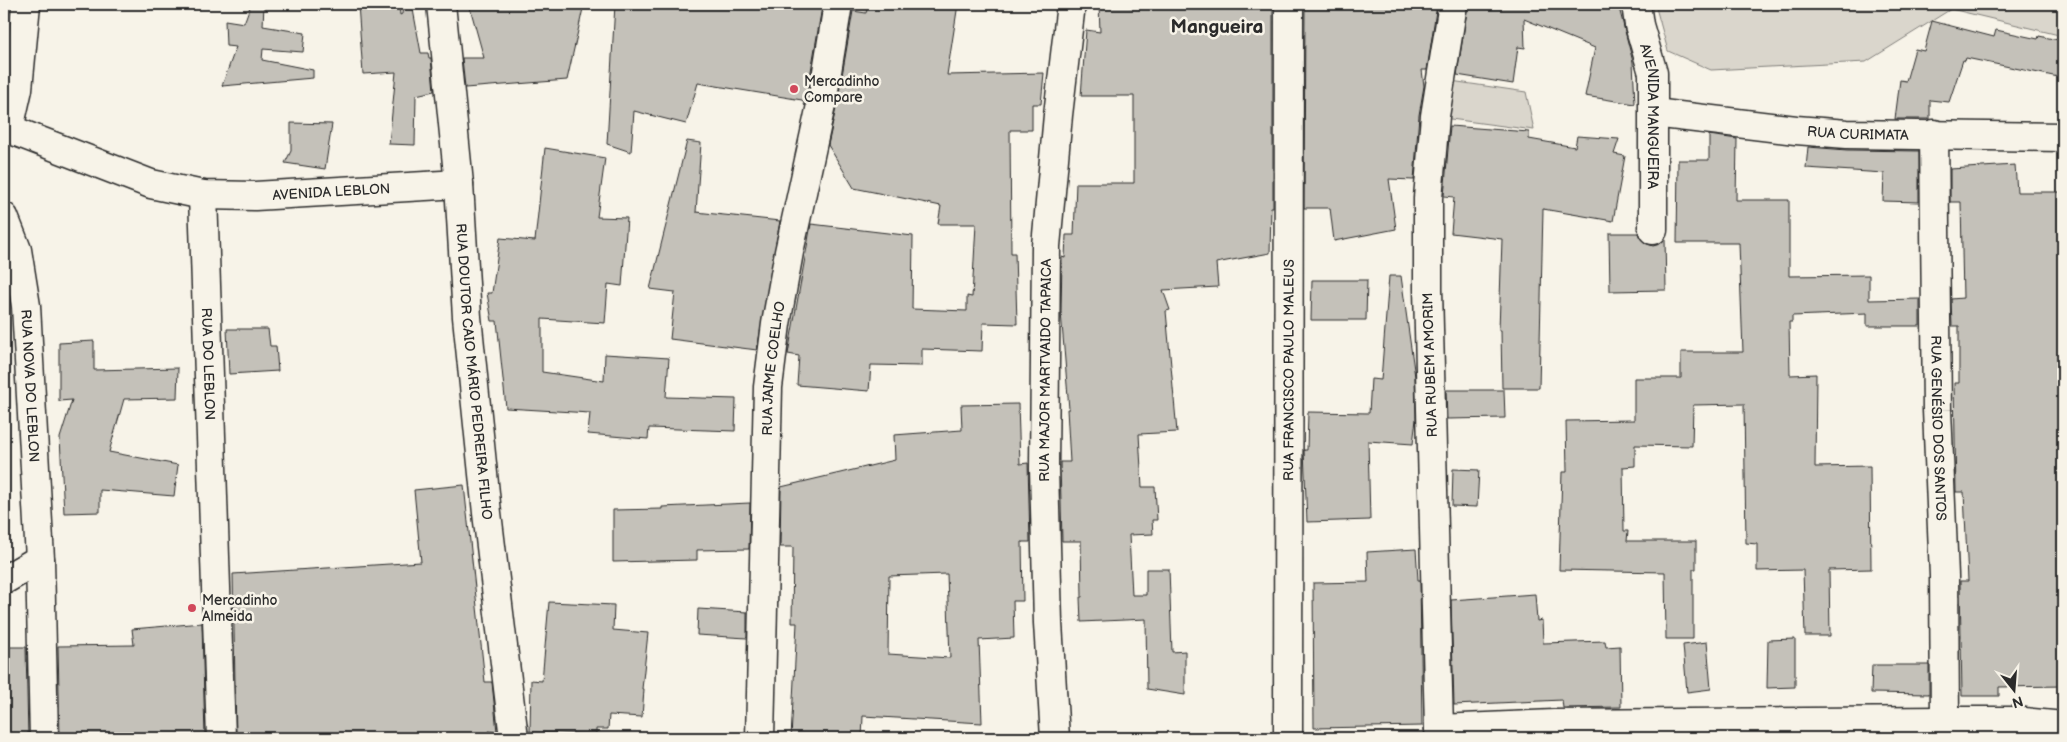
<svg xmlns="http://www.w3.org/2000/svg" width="2067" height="742" font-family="'Balsamiq Sans',sans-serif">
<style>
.green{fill:#dad6cc;stroke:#82807c}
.building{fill:#c4c1b9;stroke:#2b2b2b;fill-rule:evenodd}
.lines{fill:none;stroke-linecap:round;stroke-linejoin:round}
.street-casing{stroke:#2b2b2b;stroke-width:31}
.street{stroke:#f7f3e8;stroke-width:28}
.poi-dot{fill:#d1495b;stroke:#f7f3e8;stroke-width:2}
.labels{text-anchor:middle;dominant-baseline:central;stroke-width:5;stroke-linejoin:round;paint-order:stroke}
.poi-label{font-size:14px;fill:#2b2b2b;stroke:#f7f3e8;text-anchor:start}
.street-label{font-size:14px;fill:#2b2b2b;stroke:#f7f3e8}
.district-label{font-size:19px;font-weight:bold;fill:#2b2b2b;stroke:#f7f3e8}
</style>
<rect width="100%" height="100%" fill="#f7f3e8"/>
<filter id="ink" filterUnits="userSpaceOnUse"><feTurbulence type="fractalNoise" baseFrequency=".02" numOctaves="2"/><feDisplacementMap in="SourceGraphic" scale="10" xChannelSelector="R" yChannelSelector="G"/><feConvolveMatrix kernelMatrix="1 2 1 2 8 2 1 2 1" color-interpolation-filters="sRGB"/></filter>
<g filter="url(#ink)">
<path class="green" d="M1655,4H2063V36L1951,9L1866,62L1711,70L1668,51Z
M1451,81L1526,92L1534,130L1443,118Z"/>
<path class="building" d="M251,4H264L263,26L305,33L303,52L263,49L262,60L313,70V78L222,86L236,47L226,46L225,20L244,23Z
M358,4H399L400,15L402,14L403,4H412L421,53H428L429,58H431L434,91L416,95L415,145L389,144L396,72L363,74Z
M469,4H584L567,80L465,88L462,58H484Z
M615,4H803L822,7L805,106L802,100L698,83L686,124L634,111L631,152L607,144Z
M868,4H958L947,75L1044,73L1041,104H1032V130H1010L1011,253H1015L1017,324L983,323L982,351L922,349V366L871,365L869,391L797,385L799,356L788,354L811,224L913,236L912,309L967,311V296L972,297L976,224H938L941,206L854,188L828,145L838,99L853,11L866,13Z
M1099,4L1145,8V4H1273V207H1271L1270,253L1216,263L1218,287L1163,290L1170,310L1166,311L1177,432L1139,434L1142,487H1155L1157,520H1152L1153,534L1129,535L1132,595H1146V569H1169L1172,652L1185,651V695L1147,689L1146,619L1081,622L1080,597H1082L1081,541H1062L1060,462H1070L1067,409H1069L1061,312L1062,257L1065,258L1066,235H1074L1076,183H1134V96H1081L1086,30L1100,32Z
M1305,4H1437L1427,70H1422L1424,86L1419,115L1414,180L1389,179L1396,229L1334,241L1330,208H1304Z
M1468,4H1618L1633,62L1635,104L1585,96L1595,48L1524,19L1525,48L1518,47L1513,84L1457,75Z
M1932,21L1994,37L1996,30L2038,39L2039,36L2063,41V78L1966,58L1965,61L1963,60L1949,102L1930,100V119H1895L1900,80L1906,81L1915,49L1924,51Z
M291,123L332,124L325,169L285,163L291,151Z
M1450,126L1529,132V139L1575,147L1577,136L1619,139L1614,154L1625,156L1613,221L1543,209L1539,388H1502L1501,330H1499L1502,239L1451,233L1454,197L1444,196Z
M1709,135L1737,139L1736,200H1789V276L1869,275V300L1920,299V326H1867V313L1792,316V322H1789L1790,375L1816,374L1815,467L1870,466L1871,569L1829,570L1830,636H1805L1803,570L1757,571V544L1746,543L1744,404L1693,405L1692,446L1635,445V466L1623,467L1624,531H1628L1627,541H1696V569H1693V639H1666L1665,572L1559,570L1562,472H1567L1566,421L1634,420V378H1681V352H1743L1739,243H1677L1678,160H1709Z
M687,141L701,143L696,212L780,221L757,350L670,339L675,292L650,289Z
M1808,147L1847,150L1919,151V202L1883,201L1884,173L1806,168Z
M545,148L605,158L597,217L627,218L622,286L608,284L605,323L542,319V372L604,381L605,354L669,358L666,397L736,399L735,431L649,428L648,439L588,434L590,413L506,408L497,321H492L487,293H492L500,238L535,241Z
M2015,165L2017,192H2063V686L1999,687V696H1962L1960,581H1968L1964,492H1956L1954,383H1959V326H1952L1951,299L1963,298L1961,202H1950V169Z
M1609,233H1638L1640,238L1645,243L1653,246L1660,244L1665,239L1666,290L1610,291Z
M1389,276H1401L1415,377L1416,419L1413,444L1368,441L1370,520L1307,522L1304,450H1307L1308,412L1369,413L1371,379L1381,380Z
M1312,280H1367L1366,320H1311Z
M227,329H268L270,346H276L278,371L229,374Z
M94,341V370L178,368L177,398L124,399L109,452L178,465L174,496L100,490V512L64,513L60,438L72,400L59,401V343Z
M1446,390H1504L1505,418L1447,419Z
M1018,404L1020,464L1028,463L1030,542H1022L1023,601H1013L1014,638L979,640L982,723L863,716L862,738H791L797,623H792L793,547H780L781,487L895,460L894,435L962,430L961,405ZM947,574L950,658L888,654L889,576Z
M1453,469L1479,470L1477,507L1452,506Z
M464,485L485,682H492L497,732L489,731L490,738H236L233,574L421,562L414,490Z
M750,503L749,549L697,550V560L613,562V510L662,509V507Z
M1416,549L1418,580H1420L1422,726L1314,728L1313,583L1368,582L1367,552Z
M1535,594L1537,621L1542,620L1543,643L1605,641L1606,647L1620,646L1621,707L1563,708L1562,700L1454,705L1451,600Z
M549,602L614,605L613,630L648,633L642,689H644L642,717L609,715L608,729H596V734L530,732L531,680L542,681Z
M698,609L747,612V638L697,635Z
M202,623L205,738H60L58,646L134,645L132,629Z
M1795,639V687L1767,688L1768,640Z
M1707,642L1711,689L1687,692L1683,645Z
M4,647H26L28,738H4Z
M1872,665H1929V694L1871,693Z"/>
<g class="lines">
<g class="street-casing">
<g id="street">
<path id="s1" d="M441,4L459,184L467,317L487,513L514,738"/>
<path id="s2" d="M1636,4L1639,25L1653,73V230"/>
<path id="s3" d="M1654,113L1796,130L1847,134L2063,137"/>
<path id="s4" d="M9,129L151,184L203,195L255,196L459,184"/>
<path d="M4,131L9,129L18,89L26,4"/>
<path id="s5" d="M1934,134L1937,410L1944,576L1945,721"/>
<path id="s6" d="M203,195L221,738"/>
<path id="s7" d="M4,217L17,250L26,306L40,559L44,738"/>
<path d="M4,580L40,559"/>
<path d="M1439,729L1428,289V198L1435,116L1453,4"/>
<path d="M1439,729L1554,724L1945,721H2014L2063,726"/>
<path id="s8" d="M760,738L768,387L776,324L789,252L823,96L838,4"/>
<path id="s9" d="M1055,738L1048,623L1044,469L1046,246L1058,115L1071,4"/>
<path id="s10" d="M1288,738L1289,4"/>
</g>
</g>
<use href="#street" class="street"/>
</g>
</g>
<g class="poi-dot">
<circle cx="794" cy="89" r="5"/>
<circle cx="192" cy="608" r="5"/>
</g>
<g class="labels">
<g class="poi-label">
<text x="804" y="81">Mercadinho<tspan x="804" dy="16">Compare</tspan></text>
<text x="202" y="600">Mercadinho<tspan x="202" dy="16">Almeida</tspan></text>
</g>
<g class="street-label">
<text stroke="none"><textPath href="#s2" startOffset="114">AVENIDA MANGUEIRA</textPath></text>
<text stroke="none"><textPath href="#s3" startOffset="205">RUA CURIMATA</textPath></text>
<text stroke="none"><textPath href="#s4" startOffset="334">AVENIDA LEBLON</textPath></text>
<text stroke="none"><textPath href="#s6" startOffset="169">RUA DO LEBLON</textPath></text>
<text transform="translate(1430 365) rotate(-92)">RUA RUBEM AMORIM</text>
<text stroke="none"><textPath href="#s8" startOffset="370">RUA JAIME COELHO</textPath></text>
<text stroke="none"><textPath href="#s1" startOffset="369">RUA DOUTOR CAIO MÁRIO PEDREIRA FILHO</textPath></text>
<text stroke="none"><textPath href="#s9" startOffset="368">RUA MAJOR MARTVAIDO TAPAICA</textPath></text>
<text stroke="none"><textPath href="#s10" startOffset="368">RUA FRANCISCO PAULO MALEUS</textPath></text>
<text stroke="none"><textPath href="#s7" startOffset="172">RUA NOVA DO LEBLON</textPath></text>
<text stroke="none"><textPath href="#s5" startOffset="294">RUA GENÉSIO DOS SANTOS</textPath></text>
</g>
<g class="district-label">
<text x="1217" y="27">Mangueira</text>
</g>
</g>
<rect width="2067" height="742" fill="none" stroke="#f7f3e8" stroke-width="20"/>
<rect x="10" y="10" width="2047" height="722" fill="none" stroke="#2b2b2b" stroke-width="2" filter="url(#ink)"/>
<g transform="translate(2014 690) rotate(163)" stroke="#f7f3e8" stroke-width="4" paint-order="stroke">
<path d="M0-4L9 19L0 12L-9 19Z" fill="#2b2b2b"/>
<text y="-8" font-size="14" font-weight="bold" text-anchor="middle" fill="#2b2b2b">N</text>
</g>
</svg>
